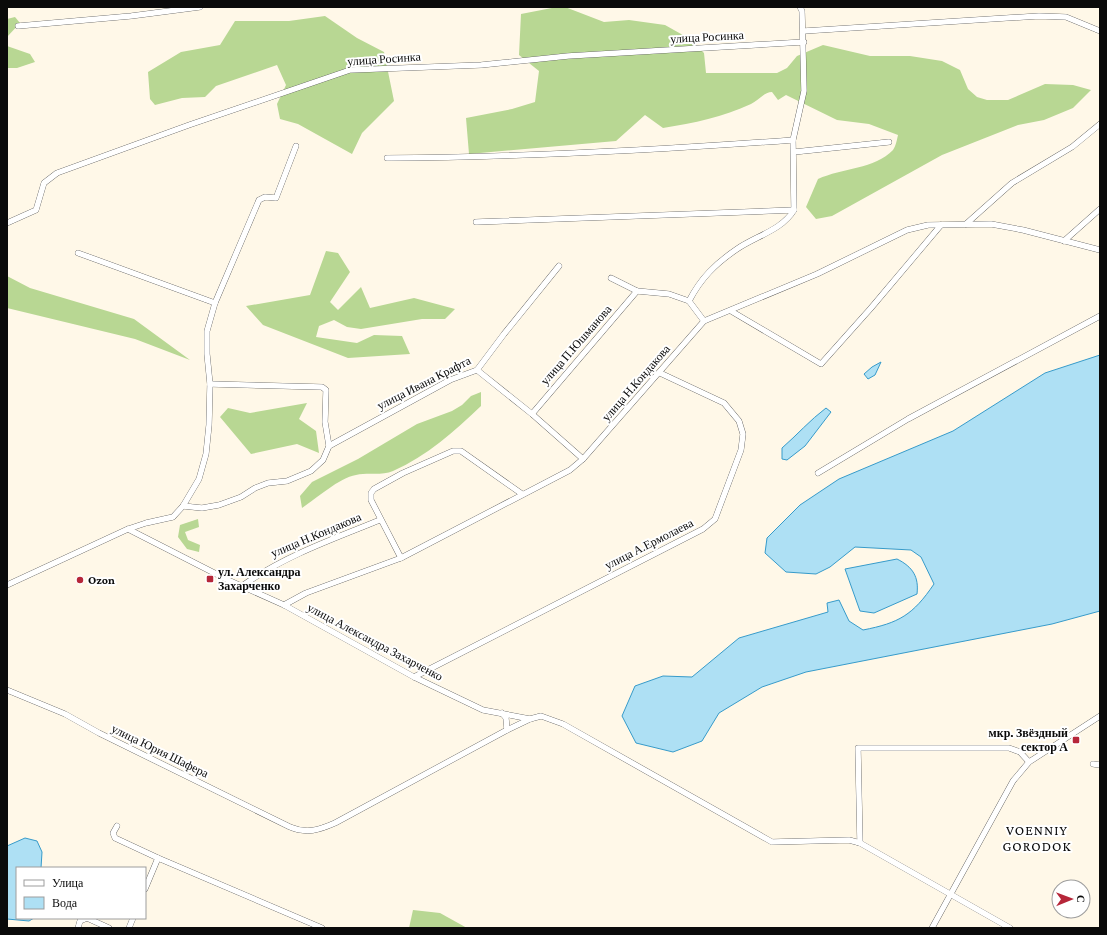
<svg xmlns="http://www.w3.org/2000/svg" width="1107" height="935" viewBox="0 0 1107 935" font-family="'Crimson Pro',serif">
  <rect width="100%" height="100%" fill="#fff8e8"/>
  <g fill="#b8d793">
    <path d="M557 7H565L604 22 629 20 665 25 690 39 704 53 706 73H777L787 68 797 56 823 45 870 56H910L942 61 960 70 968 89 977 97 987 100H1008L1045 84 1073 85 1091 90 1073 108 1044 120 1018 125 942 155 832 216 816 219 806 207 818 179C842 168 875 169 893 150 896 146 897 139 898 135L869 124 837 120 786 95 778 100 772 92C764 92 758 101 751 104 723 117 694 123 663 128L645 115 616 141 469 154 466 118 512 109 535 102 539 71 519 55 521 14Z"/>
    <path d="M325 16 357 38 384 52 394 101 362 133 352 154 298 124 280 119 277 104 286 85 277 65 216 86 205 97 182 98 155 105 150 99 148 72 181 52 220 45 235 21H289Z"/>
    <path d="M15 17 20 23 7 37V19Z"/>
    <path d="M7 46 30 54 35 62 17 68H7Z"/>
    <path d="M326 251 338 253 350 272 330 302 338 310 361 287 370 308 414 298 455 309 445 319H422L361 329 347 327 334 320 319 326 316 337 357 343 374 335 402 336 410 354 348 358 263 325 246 306 310 295Z"/>
    <path d="M7 276 30 288 134 319 190 360 135 339 7 308Z"/>
    <path d="M481 392V406C455 431 427 456 393 471 382 476 368 472 356 475 339 478 317 498 302 508L300 496 312 482 358 459 417 424 452 411 462 405 471 396Z"/>
    <path d="M307 403 299 419 316 431 319 453 297 444 251 454 220 417 228 408 250 413Z"/>
    <path d="M198 519 199 527 185 532 188 540 200 545 199 552 187 549 178 537 180 525Z"/>
    <path d="M413 910 440 913 467 928H409Z"/>
  </g>
  <g fill="#aee0f4" stroke="#379bca">
    <path d="M1100 355V611L1052 624 806 672 762 687 719 713 702 741 673 752 636 743 622 716 635 686 663 676 692 677 739 638 828 612 827 603 839 600 849 621 863 630C899 623 913 615 934 584L921 557 911 550 855 547 830 567 816 574 786 572 765 553 767 538 800 505 839 479 953 431 1045 373Z"/>
    <path d="M881 362 875 375 868 379 864 374 872 367Z"/>
    <path d="M826 408 831 412 805 446 787 460 782 459V448C797 435 810 420 826 408Z"/>
    <path d="M897 559C913 567 919 577 917 594L874 613 860 611 845 569Z"/>
    <path d="M25 838 37 841 42 852 41 868H17V918H34L29 921 7 919V846Z"/>
  </g>
  <g fill="none" stroke-linecap="round" stroke-linejoin="round">
    <defs>
      <g id="minor">
        <path d="M18 26 131 16 200 7"/>
        <path d="M804 31 1039 16 1066 17 1100 31"/>
        <path d="M794 152 889 142"/>
        <path d="M387 158C523 157 658 150 793 140"/>
        <path d="M476 222 794 210"/>
        <path d="M7 223 36 210 44 183 57 173 189 125 350 70 481 65 568 56 804 42"/>
        <path d="M966 224 1012 183 1072 147 1100 124"/>
        <path d="M1064 241 1100 209"/>
        <path d="M78 253 215 303"/>
        <path d="M611 278 637 291 669 294 689 301"/>
        <path d="M731 311 821 364 871 308 941 225"/>
        <path d="M704 321 689 301C701 278 715 264 737 249 756 236 782 230 794 210L793 140 804 91 802 11 800 7"/>
        <path d="M477 370 532 414 583 459"/>
        <path d="M210 384 322 387 326 390 325 422 329 446"/>
        <path d="M532 414 637 291"/>
        <path d="M818 473 908 419 1100 316"/>
        <path d="M183 506 202 508 219 505 241 497 255 488 268 483 287 481 311 471 323 460 329 446 450 380 477 370 504 334 559 266"/>
        <path d="M128 529 228 580 284 605 414 677 483 710 530 719"/>
        <path d="M401 558 371 500V493L374 489 403 473 453 451H461L522 494"/>
        <path d="M7 585 128 529 146 523 173 517 183 506 199 479 206 454 209 425 210 384 207 354V331L215 303 259 200 265 197 276 198 296 146"/>
        <path d="M242 586C284 556 333 539 380 520"/>
        <path d="M284 605 306 593 401 558 570 470 583 459 704 321 817 274 907 230 928 225 991 224 1023 230 1100 250"/>
        <path d="M414 677 703 529 715 519 741 450 743 434 739 421 724 403 660 373"/>
        <path d="M7 690 65 714 99 733 290 827C307 834 319 830 335 823L507 730 530 719 541 716 563 724 772 842 849 840 860 843 1010 928"/>
        <path d="M502 713 506 718 507 730"/>
        <path d="M1093 764 1100 765"/>
        <path d="M117 826 113 833 115 838 158 858"/>
        <path d="M860 843 858 748H1009L1020 752 1029 762"/>
        <path d="M145 889 158 858 322 928"/>
        <path d="M78 928 80 921 87 918 109 928"/>
        <path d="M129 928 133 918"/>
        <path d="M932 928 1013 781 1029 762 1100 716"/>
      </g>
    </defs>
    <use href="#minor" stroke="#3d3d3d" stroke-width="6"/>
    <use href="#minor" stroke="#fff" stroke-width="5.5"/>
  </g>
  <g fill="#b62639" stroke="#fff" stroke-width="1.5">
    <rect x="206" y="575" width="8" height="8" rx="2"/>
    <circle cx="80" cy="580" r="4"/>
    <rect x="1072" y="736" width="8" height="8" rx="2"/>
  </g>
  <g text-anchor="middle" stroke-width="4" stroke-linejoin="round" paint-order="stroke">
    <g font-size="12" fill="#0a0a0a" stroke="#fff">
      <text transform="translate(707 37) rotate(-3)" y="4">улица Росинка</text>
      <text transform="translate(384 59) rotate(-4)" y="4">улица Росинка</text>
      <text transform="translate(576 345) rotate(-49)" y="4">улица П.Юшманова</text>
      <text transform="translate(424 383) rotate(-27)" y="4">улица Ивана Крафта</text>
      <text transform="translate(636 383) rotate(-49)" y="4">улица Н.Кондакова</text>
      <text transform="translate(316 535) rotate(-23)" y="4">улица Н.Кондакова</text>
      <text transform="translate(649 544) rotate(-27)" y="4">улица А.Ермолаева</text>
      <text transform="translate(375 642) rotate(28)" y="4">улица Александра Захарченко</text>
      <text transform="translate(160 751) rotate(26)" y="4">улица Юрия Шафера</text>
    </g>
    <g font-size="12" font-weight="bold" fill="#0a0a0a" stroke="#fff" text-anchor="start">
      <text x="218" y="576">ул. Александра<tspan x="218" dy="14">Захарченко</tspan></text>
      <text x="88" y="584">Ozon</text>
      <text x="1068" y="737" text-anchor="end">мкр. Звёздный<tspan x="1068" dy="14">сектор А</tspan></text>
    </g>
    <g font-size="14" letter-spacing="1" fill="#0a0a0a" stroke="#fff">
      <text x="1037" y="835">VOENNIY<tspan x="1037" dy="16">GORODOK</tspan></text>
    </g>
  </g>
  <rect width="1107" height="935" fill="none" stroke="#0a0a0a" stroke-width="16"/>
  <rect x="16" y="867" width="130" height="52" fill="#ffffff" stroke="#9d9d9d"/>
  <rect x="24" y="880" width="20" height="6" fill="#ffffff" stroke="#9d9d9d"/>
  <text x="52" y="887" font-size="12" fill="#0a0a0a">Улица</text>
  <rect x="24" y="897" width="20" height="12" fill="#aee0f4" stroke="#9d9d9d"/>
  <text x="52" y="907" font-size="12" fill="#0a0a0a">Вода</text>
  <g transform="translate(1071 899) rotate(89)"><circle r="19" fill="#ffffff" stroke="#9d9d9d"/>
  <path d="M0-3L7 15L0 10L-7 15Z" fill="#b62639"/>
  <text y="-6" font-size="11" font-weight="bold" text-anchor="middle" fill="#0a0a0a">С</text>
  </g>
</svg>
